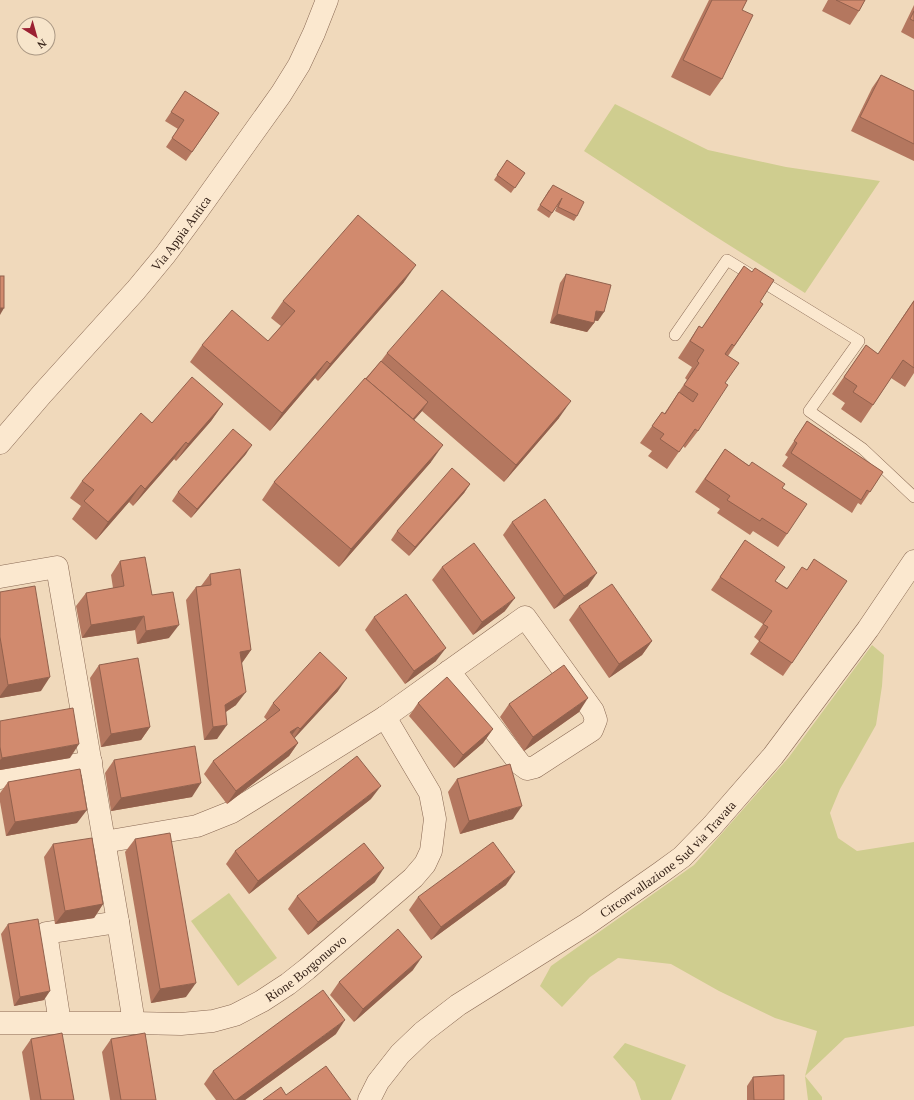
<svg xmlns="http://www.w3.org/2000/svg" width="914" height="1100" viewBox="0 0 914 1100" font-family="'Times New Roman',serif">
  <rect width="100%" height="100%" fill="#f0d9bb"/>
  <g fill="#cfcd8f">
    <path d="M615 104 708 150 786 167 880 181 805 293 710 233 584 151Z"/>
    <path d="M872 645 884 655 882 686 876 725 840 789 830 813 838 838 857 851 914 842V1026L845 1038 805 1076 822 1097V1100H808L805 1076 817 1031 775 1018 719 991 671 964 618 958 590 977 562 1007 540 986 551 966 694 865 789 757Z"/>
    <path d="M229 893 277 958 238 986 191 921Z"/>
    <path d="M625 1043 686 1065 671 1100H641L635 1082 613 1057Z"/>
  </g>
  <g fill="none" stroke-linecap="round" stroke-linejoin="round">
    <defs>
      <path id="service" d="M675 335 727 260 859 341 809 411 863 449 914 497"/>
      <g id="minor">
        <path id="s1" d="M0 443 42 394 136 290 165 255 196 213 281 94 299 65 314 33 327 0"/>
        <path d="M0 577 57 567 118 922"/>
        <path d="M0 778 91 762"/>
        <path d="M104 842 197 826 232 812 385 717 525 617 593 711 596 720 592 730 535 767 527 769 520 764 449 671"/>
        <path id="s2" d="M0 1023H134L181 1024 213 1021 235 1015 262 1001 288 984 307 969 413 878 425 864 431 851 435 819 430 793 385 717"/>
        <path d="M60 1023 46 933 118 922 134 1023"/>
      </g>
      <g id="tertiary">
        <path id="s3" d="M369 1100 378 1082 400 1054 423 1032 458 1005 587 924 660 873 682 857 712 826 773 756 868 629 914 561"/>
      </g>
    </defs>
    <use href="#service" stroke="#896954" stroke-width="12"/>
    <use href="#minor" stroke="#896954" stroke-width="23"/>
    <use href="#tertiary" stroke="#896954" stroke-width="23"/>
    <use href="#service" stroke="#fbe8cf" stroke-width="11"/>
    <use href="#minor" stroke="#fbe8cf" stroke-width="22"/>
    <use href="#tertiary" stroke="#fbe8cf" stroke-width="22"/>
  </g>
  <g fill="#b4775f">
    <path d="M709 0H747L742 10 722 79 710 96 671 77Z"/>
    <path d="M828 0H865L859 11 850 25 822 11Z"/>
    <path d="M914 5V39L901 32Z"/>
    <path d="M881 75 914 91V161L851 131 872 88Z"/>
    <path d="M185 91 219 113 186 161 166 147 178 129 165 121Z"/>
    <path d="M507 160 525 173 511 193 494 180Z"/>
    <path d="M549 190 577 216 574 221 555 211 558 204 549 218 537 210Z"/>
    <path d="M744 266 760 302 763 304 728 356 725 383 698 431 685 448 683 446 667 469 648 456 652 451 640 443 662 412 664 414 687 380 685 378 692 367 678 358 699 326 702 328Z"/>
    <path d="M566 274 598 321 594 320V323L587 332 550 323 560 283Z"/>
    <path d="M404 282 318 381 315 378 270 431 190 362 202 345 268 341 281 326 271 318 283 301Z"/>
    <path d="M914 300V373L905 387 891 378 861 423 841 409 845 403 832 394 866 345 878 354Z"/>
    <path d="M387 353 559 418 504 482 422 411 414 420 431 462 339 567 262 500 274 482 381 361Z"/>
    <path d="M223 404 211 421 176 461 174 459 133 506 129 502 96 540 72 519 81 506 70 498 82 481 152 423Z"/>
    <path d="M807 421 883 472 861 505 858 503 852 513 782 466 788 457 785 455Z"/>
    <path d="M725 449 782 488 787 534 778 547 753 531 750 535 717 513 720 509 695 492Z"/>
    <path d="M246 454 191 518 172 501 178 492Z"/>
    <path d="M470 484 464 493 409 556 391 540 397 531Z"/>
    <path d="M512 522 588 586 554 609 503 535Z"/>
    <path d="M745 540 775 581 787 588 807 570 814 559 792 663 783 676 750 654 759 641 754 637 763 624 711 590Z"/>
    <path d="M120 561 152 595 169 638 137 644 135 630 82 638 76 606 86 593 113 588 111 575Z"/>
    <path d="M442 567 505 611 473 635 432 580Z"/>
    <path d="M210 574 251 650 242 663 236 705 226 712 217 739 204 740 186 600 196 587 201 586Z"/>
    <path d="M0 592 41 691 0 698Z"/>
    <path d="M579 606 652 641 642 655 609 678 569 620Z"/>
    <path d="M374 617 436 661 405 684 365 630Z"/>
    <path d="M99 665 150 727 141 740 101 747 90 678Z"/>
    <path d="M338 691 294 738 298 743 289 756 227 804 204 774 213 761 267 720 264 717 273 703Z"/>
    <path d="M418 703 493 729 483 743 454 768 409 716Z"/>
    <path d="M509 704 579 712 524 751 500 717Z"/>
    <path d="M0 721 70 758 0 770Z"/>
    <path d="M114 760 192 797 111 811 105 773Z"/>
    <path d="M457 779 513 819 460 834 448 792Z"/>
    <path d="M8 782 77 823 6 836 0 802V793Z"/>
    <path d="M371 799 249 894 226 864 235 851Z"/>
    <path d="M135 839 186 997 151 1003 125 852Z"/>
    <path d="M53 844 103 904 94 918 55 924 44 857Z"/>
    <path d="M375 882 308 935 288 909 297 896Z"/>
    <path d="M506 885 431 940 409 910 418 897Z"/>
    <path d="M8 924 44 1000 14 1006 1 934Z"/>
    <path d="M413 970 354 1022 330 995 339 982Z"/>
    <path d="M336 1034 245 1100H216L204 1084 213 1071Z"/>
    <path d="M31 1039 74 1100H30L22 1052Z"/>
    <path d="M111 1039 156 1100H110L102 1052Z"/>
    <path d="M753 1077 784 1100H747V1086Z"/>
  </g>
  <g fill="#92614d">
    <path d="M416 265 404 282 318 381 330 364Z"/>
    <path d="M0 308H4L0 315Z"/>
    <path d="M596 311 604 312 598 321 590 320Z"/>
    <path d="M557 314 594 323 587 332 550 323Z"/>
    <path d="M327 361 315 378 270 431 282 413Z"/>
    <path d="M571 401 559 418 504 482 516 465Z"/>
    <path d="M428 402 422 411 400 436 407 427Z"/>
    <path d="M223 404 211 421 176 461 188 444Z"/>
    <path d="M186 442 174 459 133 506 145 489Z"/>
    <path d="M252 445 246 454 191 518 197 509Z"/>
    <path d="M443 445 431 462 339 567 351 549Z"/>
    <path d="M470 484 464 493 409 556 415 547Z"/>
    <path d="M141 485 129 502 96 540 108 522Z"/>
    <path d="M597 573 588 586 554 609 564 596Z"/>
    <path d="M515 598 505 611 473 635 482 622Z"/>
    <path d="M144 616 135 630 82 638 91 625Z"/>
    <path d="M179 625 169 638 137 644 146 631Z"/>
    <path d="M652 641 642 655 609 678 619 664Z"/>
    <path d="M446 648 436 661 405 684 414 671Z"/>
    <path d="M251 650 241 664 240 652Z"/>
    <path d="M50 677 41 691 0 698V696L8 685Z"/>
    <path d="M347 678 338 691 291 742 300 729Z"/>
    <path d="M246 692 236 705 216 718 225 705Z"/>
    <path d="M588 698 579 712 524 751 533 737Z"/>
    <path d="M227 725 217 739 204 740 213 727Z"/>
    <path d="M150 727 141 740 101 747 111 734Z"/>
    <path d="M298 727 288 740 290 732Z"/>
    <path d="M493 729 483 743 454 768 463 755Z"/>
    <path d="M298 743 289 756 227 804 236 791Z"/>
    <path d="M79 744 70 758 0 770V760L2 758Z"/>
    <path d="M201 783 192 797 111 811 121 798Z"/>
    <path d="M381 786 371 799 249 894 258 881Z"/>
    <path d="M522 806 513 819 460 834 469 821Z"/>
    <path d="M87 810 77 823 6 836 15 822Z"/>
    <path d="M384 868 375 882 308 935 318 922Z"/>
    <path d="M515 872 506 885 431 940 441 927Z"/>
    <path d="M103 904 94 918 55 924 65 911Z"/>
    <path d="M422 957 413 970 354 1022 363 1009Z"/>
    <path d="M196 983 186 997 151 1003 160 989Z"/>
    <path d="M50 991 44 1000 14 1006 20 997Z"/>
    <path d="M345 1020 336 1034 245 1100H236Z"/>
  </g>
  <g fill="#d18a6e" stroke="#92614d">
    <path d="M712 0H747L742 10 753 15 722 79 683 60Z"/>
    <path d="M836 0H865L859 11Z"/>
    <path d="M914 11V21L910 19Z"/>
    <path d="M881 75 914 91V144L860 117Z"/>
    <path d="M185 91 219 113 192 152 172 138 184 120 171 112Z"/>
    <path d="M507 160 525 173 515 188 497 175Z"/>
    <path d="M553 185 584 202 577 216 558 207 562 198 552 213 540 205Z"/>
    <path d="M358 215 416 265 330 364 327 361 282 413 202 345 232 310 268 341 295 311 283 301Z"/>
    <path d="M744 266 752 272 755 268 774 280 760 302 763 304 734 346 732 344 725 354 739 363 725 383 728 385 698 431 695 429 679 452 660 439 664 434 652 426 662 412 665 414 679 392 693 402 698 394 684 385 699 363 697 361 704 350 690 341 699 326 702 328Z"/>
    <path d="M566 274 611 285 604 312 596 311 594 323 557 314Z"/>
    <rect x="0" y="276" width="4" height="32"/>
    <path d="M442 290 571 401 516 465 387 353Z"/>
    <path d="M914 301V368L903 360 873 405 853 392 857 386 844 377 866 345 878 354Z"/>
    <path d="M381 361 428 402 413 419 366 379Z"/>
    <path d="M192 377 223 404 188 444 186 442 145 489 141 485 108 522 84 501 94 490 82 481 141 413 152 423Z"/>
    <path d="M365 378 443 445 351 549 274 482Z"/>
    <path d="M807 421 883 472 870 492 867 490 861 500 791 453 797 443 794 441Z"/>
    <path d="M233 429 252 445 197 509 178 492Z"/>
    <path d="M725 449 749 466 752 462 785 484 782 488 807 504 787 534 762 518 760 521 727 500 730 496 705 479Z"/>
    <path d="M452 468 470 484 415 547 397 531Z"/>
    <path d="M545 499 597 573 564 596 512 522Z"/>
    <path d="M745 540 785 567 775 581 787 589 802 567 807 570 814 559 847 581 792 663 759 641 768 627 763 624 772 611 720 577Z"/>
    <path d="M474 543 515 598 482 622 442 567Z"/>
    <path d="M145 557 152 595 173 592 179 625 146 631 144 616 91 625 86 593 124 586 120 561Z"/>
    <path d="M240 569 251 650 240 652 246 692 225 705 227 725 213 727 196 587 211 585 210 574Z"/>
    <path d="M612 584 652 641 619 664 579 606Z"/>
    <path d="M35 586 50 677 8 685 0 637V592Z"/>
    <path d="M406 594 446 648 414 671 374 617Z"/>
    <path d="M320 652 347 678 300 729 298 727 290 732 298 743 236 791 213 761 280 710 273 703Z"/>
    <path d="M138 658 150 727 111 734 99 665Z"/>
    <path d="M564 665 588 698 533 737 509 704Z"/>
    <path d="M447 677 493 729 463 755 418 703Z"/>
    <path d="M73 708 79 744 2 758 0 747V721Z"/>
    <path d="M195 746 201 783 121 798 114 760Z"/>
    <path d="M357 756 381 786 258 881 235 851Z"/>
    <path d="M510 764 522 806 469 821 457 779Z"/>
    <path d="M80 769 87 810 15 822 8 782Z"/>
    <path d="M170 833 196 983 160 989 135 839Z"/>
    <path d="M92 838 103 904 65 911 53 844Z"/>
    <path d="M493 842 515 872 441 927 418 897Z"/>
    <path d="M364 843 384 868 318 922 297 896Z"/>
    <path d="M38 919 50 991 20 997 8 924Z"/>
    <path d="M398 929 422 957 363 1009 339 982Z"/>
    <path d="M323 990 345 1020 236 1100H234L213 1071Z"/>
    <path d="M62 1033 74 1100H41L31 1039Z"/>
    <path d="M145 1033 156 1100H121L111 1039Z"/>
    <path d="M326 1066 351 1100H263L281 1087 286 1095Z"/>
    <path d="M784 1075V1100H754L753 1077Z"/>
  </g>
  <g text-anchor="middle" stroke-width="4" stroke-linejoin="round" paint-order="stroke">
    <g font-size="13" fill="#37241a" stroke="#f7e5cb">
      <text dy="5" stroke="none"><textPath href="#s1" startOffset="277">Via Appia Antica</textPath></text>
      <text dy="5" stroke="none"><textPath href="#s3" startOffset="388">Circonvallazione Sud via Travata</textPath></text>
      <text dy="5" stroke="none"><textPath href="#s2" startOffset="321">Rione Borgonuovo</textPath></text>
    </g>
  </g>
  <g transform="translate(36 36) rotate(143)"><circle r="19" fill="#f7e5cb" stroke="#aa9884"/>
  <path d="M0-3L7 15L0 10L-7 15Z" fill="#9b2032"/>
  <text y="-6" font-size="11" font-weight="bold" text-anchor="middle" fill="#37241a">N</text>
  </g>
</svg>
